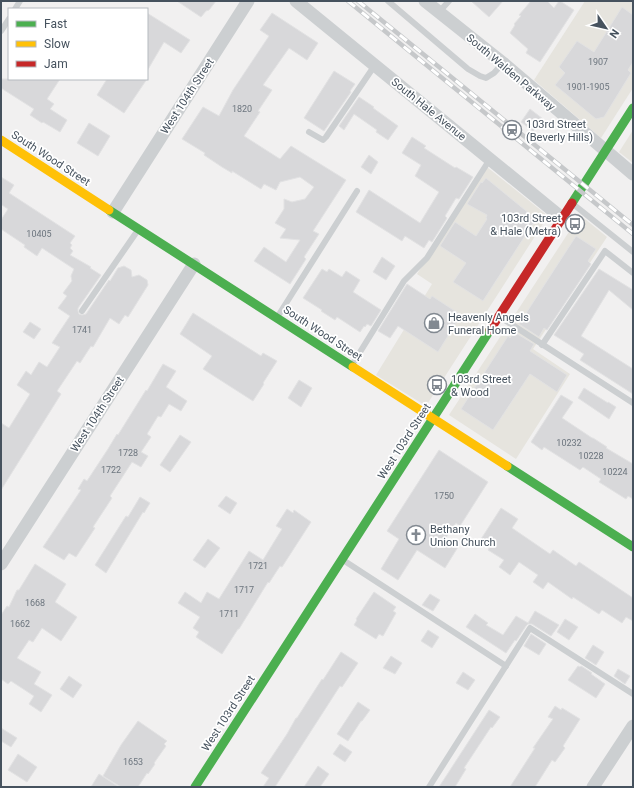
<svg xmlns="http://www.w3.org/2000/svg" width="634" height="788" viewBox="0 0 634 788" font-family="Roboto,sans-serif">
  <rect width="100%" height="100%" fill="#f1f0f0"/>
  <g fill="#e6e4de">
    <path d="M585 1H633V88L601 138 534 80Z"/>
    <path d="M633 130V163L619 152Z"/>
    <path d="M487 167 548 216 426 406 376 375 432 284 417 274Z"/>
    <path d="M580 215 607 237 533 349 570 374 516 459 449 415Z"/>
  </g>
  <g fill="#d8d8da" stroke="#e2e2e3">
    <path d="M177 1H216L209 10 206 11 201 17Z"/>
    <path d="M471 1H503L489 17Z"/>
    <path d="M531 1H547L554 8 559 1H560L574 10 540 62 526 53 528 49 510 33 515 25 514 24 521 16 519 15Z"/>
    <path d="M622 7 633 15V62L628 70 631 73 604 117 596 119 555 85 565 73 559 67 577 41 594 52Z"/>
    <path d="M147 13 190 40 181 53 164 42 147 71Z"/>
    <path d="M272 13 318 43 307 60 289 48 263 85 272 90 258 111 260 112 244 136 280 159 291 146 346 180 313 231 319 234 304 257 306 259 290 284 254 261 264 247 286 262 300 240 280 238 286 229 275 223 284 209V199L292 202 305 199 314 187 300 177 280 182 276 190 264 184 261 189 232 171V173L222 167 204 155 205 153 182 139 203 107 219 116 233 90 269 36 260 30Z"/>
    <path d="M334 71 355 84 350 91 351 92 324 131 304 118Z"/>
    <path d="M1 79H60L47 99 54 104 50 109 67 120 60 132 43 122 42 123 30 115 34 109 1 88Z"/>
    <path d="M107 79H147L124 113 97 95Z"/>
    <path d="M359 97 374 107 373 108 398 126 388 140 376 132 377 130 354 114 344 130 339 126Z"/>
    <path d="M530 109 543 119 533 131 521 122Z"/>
    <path d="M89 123 110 136 98 156 77 143Z"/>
    <path d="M412 137 426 146 424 148 455 168 456 167 473 177 459 199 456 198 445 216 447 218 432 242 429 240 424 248 405 236 402 241 356 212 369 190 420 223 439 192 415 176 421 165 402 153Z"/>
    <path d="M369 155 378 162 371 174 361 167Z"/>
    <path d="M1 177 14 185 9 193 75 236 70 243 72 245 70 248 73 251 70 255 91 267 90 268 101 275 78 308V311L79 314 82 315 86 314 109 280 110 281 118 268 124 266 131 270 132 277 139 275 147 280 148 285 128 317 125 315 119 324 110 318 93 347 91 346 80 363 77 361 57 391 61 394 1 490V423L9 428 30 394 17 385 26 371 31 375 39 362 47 367 60 347 52 343 70 316 58 308 67 296 63 293 72 281 71 276 74 269 42 248 37 256 24 247 25 245 1 229V220L8 209 2 205 1 207Z"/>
    <path d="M486 178 536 219 483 301 453 282 466 263 440 246 455 222 476 236 487 219 486 218 487 215 467 204 481 182 482 183Z"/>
    <path d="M576 236 596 249 588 261 591 264 547 330 544 328 539 337 519 324Z"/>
    <path d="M382 257 395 266 386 280 373 272Z"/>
    <path d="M322 269 327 272 329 269 342 277 346 271 360 280 353 292 381 310 371 326 367 324 365 327 364 326 360 332 337 317 335 320 321 311 322 310 303 298Z"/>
    <path d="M599 269 633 290V310L609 290 581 336 633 369V394L580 360 584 354 554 335Z"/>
    <path d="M407 284 430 299 432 296 461 315 438 352 398 326 390 338 378 331Z"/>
    <path d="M193 313 261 356 263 353 277 361 263 383 264 384 253 401 203 369 212 356 180 334Z"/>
    <path d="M30 322 41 329 34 339 23 332Z"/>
    <path d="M514 332 534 344 530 351 567 375 557 392 530 374 493 430 461 409 508 336 510 338Z"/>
    <path d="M163 364 176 371 166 387 187 401 181 411 169 404 161 417 158 416 147 434 151 437 141 452 148 456 141 467 132 462 110 496 112 498 93 527 95 528 76 557 69 553 64 560 43 547 81 490 78 489 84 479 87 481 108 449 117 434 118 435 146 390 147 391Z"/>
    <path d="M299 380 312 388 301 407 288 398Z"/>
    <path d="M584 388 608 403V402L616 407 609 419 578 398Z"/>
    <path d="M561 395 573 402 562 418 592 438H593L607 447 606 448 633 464V499L628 496 626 499 599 482 601 479 583 467 580 470 544 447 542 450 531 442Z"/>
    <path d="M180 435 191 442 170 472 160 465Z"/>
    <path d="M439 450 488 482 460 526 456 523 445 539 458 547 445 568 417 550 398 580 381 569 399 539 387 531Z"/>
    <path d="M226 496 237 503 230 514 218 506Z"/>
    <path d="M140 497 150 503 144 513 143 512 106 573 95 565 126 516 128 517Z"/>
    <path d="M501 508 518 519 512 528 550 554 553 550 576 566 579 562 633 598V621L626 617 622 623 602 610 599 614 573 597 572 599 548 582 543 589 533 582 538 575 519 562 510 575 499 567 504 560 488 550 491 545 481 539Z"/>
    <path d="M287 509 293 513 294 510 311 522 282 567 280 566 269 583 268 582 239 629H238L222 654 196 637 199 632 193 628 200 617 178 603 185 592 201 603 207 592 219 599 249 551 263 560 282 529 276 526Z"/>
    <path d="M208 539 220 548 205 568 193 560Z"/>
    <path d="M35 564 66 584 55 602 77 617 61 641 42 628 33 642 29 640 17 658 41 672 34 684 52 695 41 712 29 704 34 696 11 681 8 684 1 679V615L7 606 9 607 17 590H19Z"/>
    <path d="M374 592 396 607 393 611 396 613 383 636 379 634 376 639 354 625 357 620 356 619Z"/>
    <path d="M430 594 440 600 433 611 422 605Z"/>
    <path d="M535 611 559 625 551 636 532 624H528L526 626 516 641 515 640 506 653 466 627 475 614 488 623 486 625 503 635 516 616 528 623Z"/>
    <path d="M565 619 578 627 569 640 557 632Z"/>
    <path d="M428 630 439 637 432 648 421 641Z"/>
    <path d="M531 634 546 644 539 655 524 646Z"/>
    <path d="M593 645 604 652 596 665 585 658Z"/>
    <path d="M341 652 358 663 342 687 340 686 275 787H263L269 778 261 773 287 734 296 718H297L322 679 323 680Z"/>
    <path d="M391 656 402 663 395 674 383 668Z"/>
    <path d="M578 666 580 667 581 666 592 673 591 674 605 684 596 698 568 680Z"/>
    <path d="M618 669 630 676 625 684 614 676Z"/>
    <path d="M463 672 475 680 468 690 456 683Z"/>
    <path d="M69 676 82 685 73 698 60 689Z"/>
    <path d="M358 702 370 710 362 721H361L348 741 337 734Z"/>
    <path d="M555 706 561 710 562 708 580 719 563 746 565 748 555 762 552 760 535 787H510L535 748H533L553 719 548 717Z"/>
    <path d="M489 710 500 717 492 728 491 727 464 768 466 769 455 787H439Z"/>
    <path d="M138 721 167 741 164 744 166 746 154 763 155 764 148 774 147 773 138 787H121L103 776 121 745Z"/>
    <path d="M1 728 17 738 11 747 1 741Z"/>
    <path d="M340 744 352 752 345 762 333 754Z"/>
    <path d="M18 754 37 767 27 782 8 770Z"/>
    <path d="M318 766 329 774 320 787H304Z"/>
    <path d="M99 774 119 787H91Z"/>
  </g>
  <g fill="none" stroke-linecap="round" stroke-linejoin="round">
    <g stroke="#cccfd1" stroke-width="6">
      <path d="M388 1 468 69 480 76 486 78 494 73 503 63"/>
      <path d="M15 9 20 1"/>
      <path d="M439 12 449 1"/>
      <path d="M1 31 9 19"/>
      <path d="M309 132 323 140 326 137 375 65"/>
      <path d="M573 204 633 252"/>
      <path d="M82 311 138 230"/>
      <path d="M278 316 357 191"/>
      <path d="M500 317 633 403"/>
      <path d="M542 345 605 251 633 273"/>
      <path d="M352 365 404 281 427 258 490 159"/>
      <path d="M343 560 506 666"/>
      <path d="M429 787 530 628 633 694"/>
    </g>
    <g stroke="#cccfd1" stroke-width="13">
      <path d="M296 1 562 218"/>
      <path d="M425 1 503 63 633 174"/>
      <path d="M113 212 248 1"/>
      <path d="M1 564 194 264"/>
      <path d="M593 787 633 726"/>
    </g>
    <g stroke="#4caf50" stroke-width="9">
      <path d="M572 203 633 108"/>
      <path d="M109 210 353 367"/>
      <path d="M507 466 633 547"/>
      <path d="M195 787 490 330"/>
    </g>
    <g stroke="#ffc107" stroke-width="9">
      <path d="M1 140 109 210"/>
      <path d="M353 367 507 466"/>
    </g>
    <path stroke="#c62828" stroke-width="9" d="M490 330 572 203"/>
    <defs>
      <g id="rail">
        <path d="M348 1 633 234"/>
        <path d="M358 1 633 225"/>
      </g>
    </defs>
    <use href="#rail" stroke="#c6c8ca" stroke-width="4.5"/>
    <use href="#rail" stroke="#fff" stroke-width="3" stroke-dasharray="9" stroke-linecap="butt"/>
  </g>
  <defs>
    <symbol id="station-ring" viewBox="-11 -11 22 22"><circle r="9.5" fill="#fff" stroke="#828991" stroke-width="1.5"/><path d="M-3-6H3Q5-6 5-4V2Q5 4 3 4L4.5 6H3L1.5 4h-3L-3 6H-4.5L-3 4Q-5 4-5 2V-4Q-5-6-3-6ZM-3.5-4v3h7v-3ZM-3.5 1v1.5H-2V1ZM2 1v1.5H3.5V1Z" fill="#828991"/></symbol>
    <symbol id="bus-ring" viewBox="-11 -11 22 22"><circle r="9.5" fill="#fff" stroke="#828991" stroke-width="1.5"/><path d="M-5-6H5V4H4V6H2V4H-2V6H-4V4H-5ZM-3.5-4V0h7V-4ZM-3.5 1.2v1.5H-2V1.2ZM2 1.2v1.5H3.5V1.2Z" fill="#828991"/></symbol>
    <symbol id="shop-ring" viewBox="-11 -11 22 22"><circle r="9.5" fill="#fff" stroke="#828991" stroke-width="1.5"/><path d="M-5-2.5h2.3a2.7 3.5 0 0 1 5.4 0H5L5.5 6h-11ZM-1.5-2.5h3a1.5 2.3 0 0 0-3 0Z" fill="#828991"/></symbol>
    <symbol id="church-ring" viewBox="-11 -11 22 22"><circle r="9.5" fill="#fff" stroke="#828991" stroke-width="1.5"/><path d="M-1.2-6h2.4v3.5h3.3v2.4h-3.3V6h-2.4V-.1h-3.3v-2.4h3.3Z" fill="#828991"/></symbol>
  </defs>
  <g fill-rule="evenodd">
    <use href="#station-ring" x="501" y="119" width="22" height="22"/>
    <use href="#bus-ring" x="564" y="213" width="22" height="22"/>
    <use href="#shop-ring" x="423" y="312" width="22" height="22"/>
    <use href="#bus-ring" x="426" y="374" width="22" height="22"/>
    <use href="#church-ring" x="405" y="524" width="22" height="22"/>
  </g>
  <g text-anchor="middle" stroke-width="3.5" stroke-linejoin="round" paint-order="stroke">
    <g font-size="9" fill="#6c757e">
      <text x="598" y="65">1907</text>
      <text x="588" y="90">1901-1905</text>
      <text x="242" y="112">1820</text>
      <text x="39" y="237">10405</text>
      <text x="82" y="333">1741</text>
      <text x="569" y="446">10232</text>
      <text x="128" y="456">1728</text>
      <text x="591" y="459">10228</text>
      <text x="111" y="473">1722</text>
      <text x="615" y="475">10224</text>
      <text x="444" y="499">1750</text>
      <text x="258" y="569">1721</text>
      <text x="244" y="593">1717</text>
      <text x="35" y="606">1668</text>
      <text x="229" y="617">1711</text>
      <text x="20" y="627">1662</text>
      <text x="133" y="765">1653</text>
    </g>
    <g font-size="11" fill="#46525e" stroke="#fff">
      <text transform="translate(511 72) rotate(40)" y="4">South Walden Parkway</text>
      <text transform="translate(187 96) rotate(-57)" y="4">West 104th Street</text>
      <text transform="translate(429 109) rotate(39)" y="4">South Hale Avenue</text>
      <text transform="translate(51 158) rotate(33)" y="4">South Wood Street</text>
      <text transform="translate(323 333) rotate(33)" y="4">South Wood Street</text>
      <text transform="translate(97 414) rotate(-57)" y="4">West 104th Street</text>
      <text transform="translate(404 441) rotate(-57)" y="4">West 103rd Street</text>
      <text transform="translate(228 713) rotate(-57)" y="4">West 103rd Street</text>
    </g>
    <g font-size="11" fill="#46525e" stroke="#fff" text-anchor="start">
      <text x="526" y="128">103rd Street<tspan x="526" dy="13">(Beverly Hills)</tspan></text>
      <text x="561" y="222" text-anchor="end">103rd Street<tspan x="561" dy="13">&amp; Hale (Metra)</tspan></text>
      <text x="448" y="321">Heavenly Angels<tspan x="448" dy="13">Funeral Home</tspan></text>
      <text x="451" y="383">103rd Street<tspan x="451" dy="13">&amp; Wood</tspan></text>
      <text x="430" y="533">Bethany<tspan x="430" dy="13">Union Church</tspan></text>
    </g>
  </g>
  <rect width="634" height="788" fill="none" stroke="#46525e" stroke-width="4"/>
  <rect x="8" y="8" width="140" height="72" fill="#ffffff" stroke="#b5babf"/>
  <rect x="16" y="21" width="20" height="6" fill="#4caf50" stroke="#b5babf"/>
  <text x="44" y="28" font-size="12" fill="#46525e">Fast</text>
  <rect x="16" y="41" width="20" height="6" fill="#ffc107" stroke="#b5babf"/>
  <text x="44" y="48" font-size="12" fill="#46525e">Slow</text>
  <rect x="16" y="61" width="20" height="6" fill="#c62828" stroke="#b5babf"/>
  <text x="44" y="68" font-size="12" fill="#46525e">Jam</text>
  <g transform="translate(606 28) rotate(124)" stroke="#ffffff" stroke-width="3" paint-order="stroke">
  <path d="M0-3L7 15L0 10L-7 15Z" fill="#46525e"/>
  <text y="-6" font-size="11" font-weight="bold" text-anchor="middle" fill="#46525e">N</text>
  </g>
</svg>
